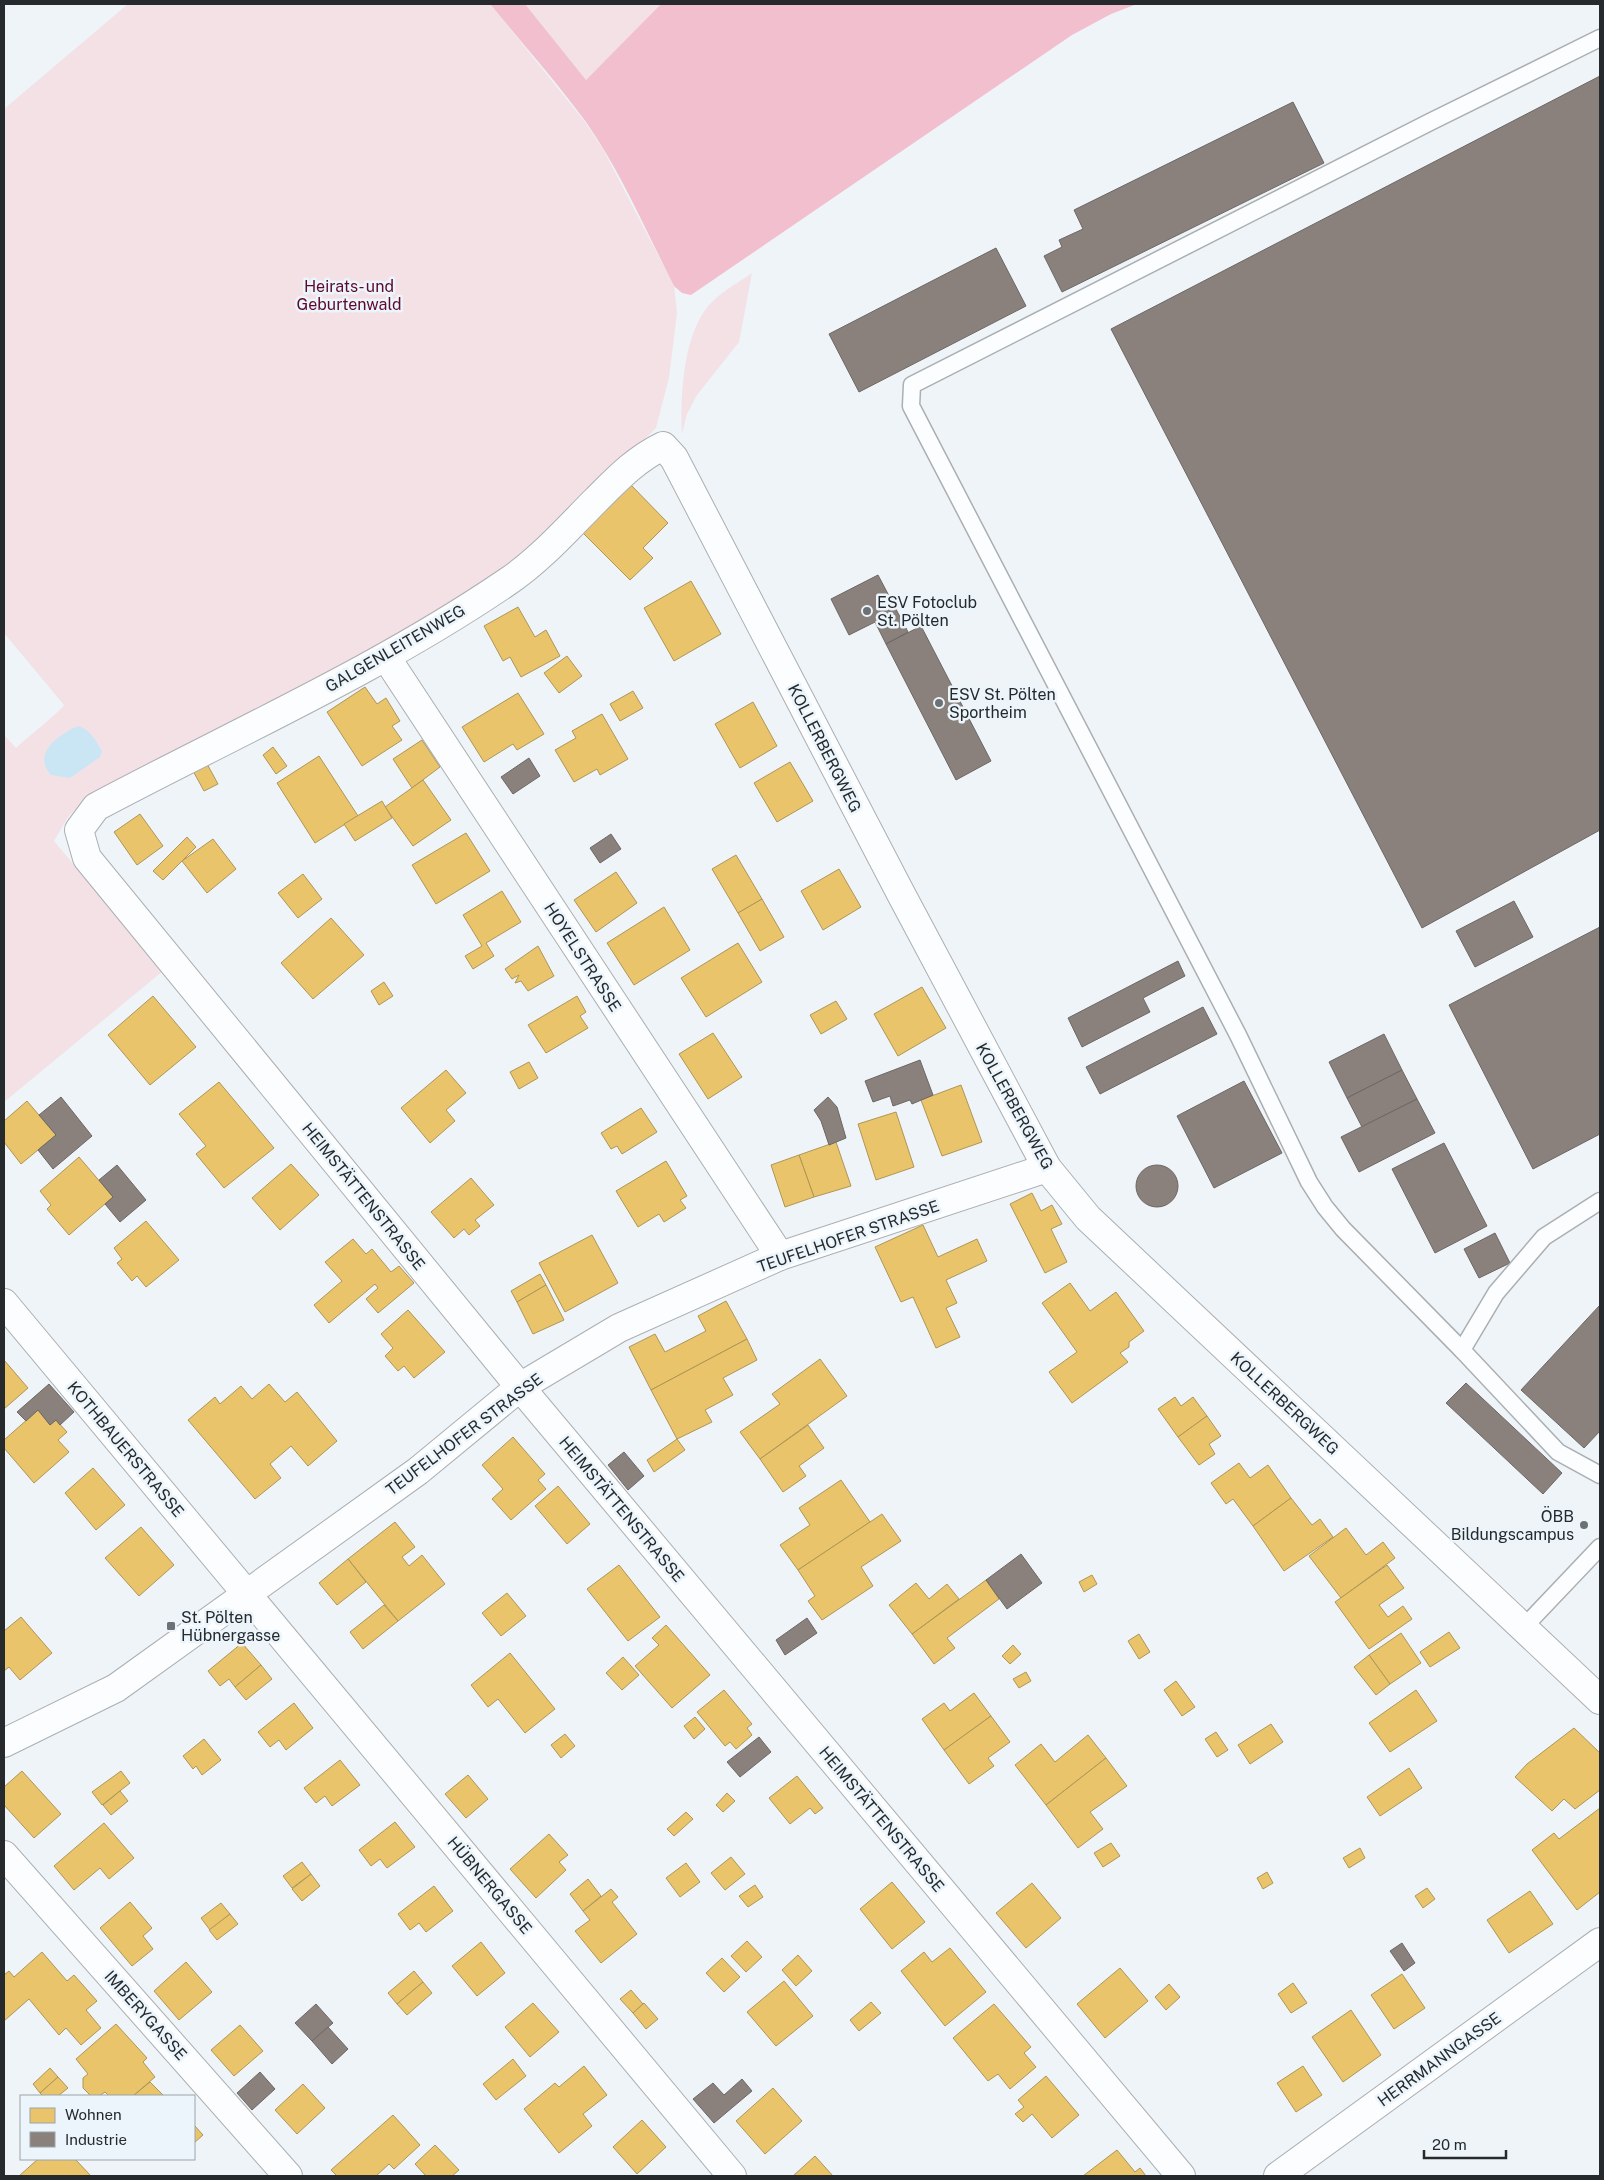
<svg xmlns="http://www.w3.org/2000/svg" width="1604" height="2180" viewBox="0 0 1604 2180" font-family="'Public Sans',sans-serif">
  <rect width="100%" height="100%" fill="#eef4f8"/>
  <g fill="#f3e1e6">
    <path d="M128 4H490L585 122 603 149 674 286 677 313 669 378 656 428 518 564 379 650 85 800 68 817 54 841 163 971 4 1102V735L16 748C24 740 62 710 64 705L4 633V109Z"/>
    <path d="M525 4H661L586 80Z"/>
    <path d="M752 273 739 342 697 395 687 414 682 434C680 397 683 330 712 302 723 291 739 282 752 273Z"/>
  </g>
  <path fill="#f2bfce" d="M490 4H525L586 80 661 4H1137L1111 14 1072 35 691 295 682 293 674 286C646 231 621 172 586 122 556 81 522 43 490 4Z"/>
  <path fill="#cae6f4" d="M78 726C90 729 96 741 102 751L100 757 70 778 51 775C31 753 60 734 78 726Z"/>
  <g fill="#e9c46a" stroke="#ae9657">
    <path d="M628 482 668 523 643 548 653 558 630 580 580 530Z"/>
    <path d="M691 581 721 634 674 661 644 608Z"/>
    <path d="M518 607 535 637 546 630 560 656 521 677 510 657 503 661 484 626Z"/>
    <path d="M567 656 582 676 559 693 544 673Z"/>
    <path d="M365 687 377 704 386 698 400 721 392 726 402 740 362 766 327 712Z"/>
    <path d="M633 691 643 708 620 721 610 704Z"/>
    <path d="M518 693 544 734 517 750 513 744 484 762 462 727Z"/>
    <path d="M753 702 777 746 740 768 715 724Z"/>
    <path d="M602 714 628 759 600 775 597 769 574 782 555 750 576 738 572 731Z"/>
    <path d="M422 740 440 767 412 788 393 759Z"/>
    <path d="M273 747 287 766 276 774 263 755Z"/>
    <path d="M319 756 358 816 315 843 277 783Z"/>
    <path d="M206 762 218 784 204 791 192 769Z"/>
    <path d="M790 762 813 801 777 822 754 783Z"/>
    <path d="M423 780 451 820 413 846 385 807Z"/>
    <path d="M382 801 392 818 355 841 344 824Z"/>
    <path d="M140 814 163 846 137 865 114 832Z"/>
    <path d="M466 833 490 871 436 904 412 865Z"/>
    <path d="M187 837 196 847 163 880 153 871Z"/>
    <path d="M213 839 236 869 207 893 182 861Z"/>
    <path d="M736 855 762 899 738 913 712 869Z"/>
    <path d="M839 869 861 907 823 930 801 891Z"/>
    <path d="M616 872 637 903 596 932 574 900Z"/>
    <path d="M303 874 322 899 298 918 278 893Z"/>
    <path d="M502 891 521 922 486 943 494 956 473 969 465 956 482 946 463 915Z"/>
    <path d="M762 899 784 937 760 951 738 913Z"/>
    <path d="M664 907 690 950 634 985 607 943Z"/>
    <path d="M331 918 364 955 313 999 281 963Z"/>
    <path d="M738 943 762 982 706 1017 681 978Z"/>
    <path d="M538 946 554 976 528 991 521 981 515 983 519 975 512 979 505 969Z"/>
    <path d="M384 982 393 996 379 1005 371 991Z"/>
    <path d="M922 987 946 1028 898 1056 874 1014Z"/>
    <path d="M153 996 196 1047 150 1085 108 1035Z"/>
    <path d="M577 996 586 1012 580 1016 588 1028 546 1053 528 1025Z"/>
    <path d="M836 1001 847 1019 821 1034 810 1015Z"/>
    <path d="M713 1033 742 1077 708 1099 679 1054Z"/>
    <path d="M529 1062 538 1078 519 1089 510 1072Z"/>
    <path d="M446 1070 466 1093 446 1110 455 1121 430 1143 401 1108Z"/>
    <path d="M219 1082 274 1148 224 1188 196 1154 206 1146 179 1114Z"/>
    <path d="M961 1085 982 1142 942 1156 921 1100Z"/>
    <path d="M27 1101 56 1135 21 1164 4 1142V1121Z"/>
    <path d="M641 1108 657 1132 622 1154 617 1146 611 1149 601 1133Z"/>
    <path d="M896 1112 914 1167 876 1180 858 1124Z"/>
    <path d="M836 1142 851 1186 814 1197 799 1155Z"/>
    <path d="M799 1155 814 1197 785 1207 771 1165Z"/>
    <path d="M79 1157 113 1197 69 1235 47 1209 51 1205 40 1191Z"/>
    <path d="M666 1161 687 1196 680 1200 686 1208 664 1222 659 1214 638 1227 616 1191Z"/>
    <path d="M291 1164 319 1195 280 1230 252 1198Z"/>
    <path d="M471 1178 494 1205 475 1220 480 1226 469 1235 464 1229 454 1238 431 1212Z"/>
    <path d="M1032 1193 1041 1211 1052 1205 1062 1224 1051 1229 1067 1262 1045 1273 1010 1204Z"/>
    <path d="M146 1221 179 1260 146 1287 137 1276 132 1281 117 1263 122 1259 114 1248Z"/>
    <path d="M923 1225 938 1257 977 1239 987 1261 946 1280 957 1303 946 1308 960 1337 936 1348 913 1297 901 1302 875 1247Z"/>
    <path d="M592 1235 618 1283 565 1312 539 1263Z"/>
    <path d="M353 1239 366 1254 372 1249 391 1272 399 1266 414 1283 378 1313 366 1299 378 1288 375 1284 329 1323 314 1305 342 1281 325 1262Z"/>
    <path d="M540 1274 546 1285 517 1302 511 1291Z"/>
    <path d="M1070 1283 1090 1311 1116 1292 1144 1331 1129 1342V1347L1120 1353 1128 1362 1072 1403 1049 1372 1077 1352 1042 1303Z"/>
    <path d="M546 1285 564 1320 533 1334 517 1302Z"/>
    <path d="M726 1301 747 1339 651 1390 629 1347 655 1334 665 1352 706 1331 698 1316Z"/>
    <path d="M408 1310 445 1352 414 1378 404 1366 398 1371 385 1356 393 1348 381 1334Z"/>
    <path d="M747 1339 757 1360 723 1378 733 1395 705 1410 712 1422 677 1439 651 1390Z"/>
    <path d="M820 1359 847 1396 760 1459 740 1432 780 1404 772 1394Z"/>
    <path d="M4 1360 28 1388 4 1409Z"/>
    <path d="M269 1384 285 1402 297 1392 337 1441 308 1466 291 1446 270 1464 281 1478 255 1499 188 1420 215 1397 220 1404 241 1386 252 1399Z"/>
    <path d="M1175 1397 1181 1406 1193 1397 1207 1416 1178 1437 1158 1409Z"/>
    <path d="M38 1410 50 1425 56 1420 67 1432 58 1440 69 1452 34 1483 4 1448V1440Z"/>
    <path d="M1207 1416 1221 1436 1209 1444 1215 1454 1199 1465 1178 1437Z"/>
    <path d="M808 1425 824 1448 799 1466 806 1476 783 1492 760 1459Z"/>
    <path d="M513 1437 545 1474 538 1480 546 1489 511 1520 492 1499 503 1489 482 1465Z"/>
    <path d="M677 1439 685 1450 654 1472 647 1460Z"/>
    <path d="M1239 1463 1250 1478 1268 1465 1291 1498 1253 1526 1233 1499 1226 1504 1211 1483Z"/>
    <path d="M93 1468 125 1505 96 1530 65 1493Z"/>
    <path d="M841 1480 870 1522 798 1570 780 1545 810 1525 799 1508Z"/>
    <path d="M558 1486 590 1524 567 1544 535 1506Z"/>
    <path d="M1291 1498 1312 1525 1320 1519 1333 1537 1284 1571 1253 1526Z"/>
    <path d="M882 1514 901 1541 861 1567 873 1586 822 1620 808 1601 815 1596 798 1570Z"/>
    <path d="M395 1522 415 1547 402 1557 409 1566 422 1555 445 1584 398 1621 348 1559Z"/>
    <path d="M141 1527 174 1565 139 1596 105 1558Z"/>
    <path d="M1346 1528 1366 1555 1383 1542 1395 1558 1341 1598 1309 1556Z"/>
    <path d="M348 1559 366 1582 337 1605 319 1583Z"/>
    <path d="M619 1565 660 1617 628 1641 587 1589Z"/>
    <path d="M1387 1565 1404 1588 1379 1605 1388 1617 1403 1606 1412 1619 1369 1649 1335 1602Z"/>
    <path d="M1092 1575 1097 1584 1084 1592 1079 1582Z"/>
    <path d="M986 1580 999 1599 947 1638 955 1648 934 1664 912 1634Z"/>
    <path d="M916 1583 929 1599 947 1584 959 1599 912 1634 889 1605Z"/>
    <path d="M507 1593 526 1616 501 1636 482 1613Z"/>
    <path d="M384 1605 398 1621 363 1649 350 1632Z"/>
    <path d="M21 1617 52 1653 20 1680 9 1667 4 1671V1631Z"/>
    <path d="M666 1625 710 1675 672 1708 635 1666 659 1645 652 1638Z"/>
    <path d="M1449 1632 1460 1648 1430 1667 1420 1652Z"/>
    <path d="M1401 1633 1421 1663 1390 1684 1369 1655Z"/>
    <path d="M1139 1634 1150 1652 1139 1659 1128 1641Z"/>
    <path d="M242 1643 261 1665 235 1687 229 1679 220 1686 208 1671Z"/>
    <path d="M1013 1645 1021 1654 1010 1664 1002 1656Z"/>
    <path d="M510 1653 555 1709 525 1733 498 1699 488 1707 471 1685Z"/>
    <path d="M1369 1655 1390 1684 1376 1695 1354 1667Z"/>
    <path d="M623 1657 639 1675 622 1690 606 1673Z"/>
    <path d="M261 1665 272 1679 246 1700 235 1687Z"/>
    <path d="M1026 1672 1031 1681 1019 1688 1013 1679Z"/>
    <path d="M1176 1681 1195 1707 1182 1716 1164 1690Z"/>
    <path d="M724 1690 752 1724 747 1728 752 1735 736 1749 730 1742 725 1746 697 1712Z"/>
    <path d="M1416 1690 1437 1721 1390 1752 1369 1723Z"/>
    <path d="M974 1693 991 1716 944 1750 922 1719 944 1703 950 1711Z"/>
    <path d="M294 1703 313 1728 286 1750 279 1740 270 1747 258 1732Z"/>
    <path d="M991 1716 1010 1742 988 1758 994 1766 969 1784 944 1750Z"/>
    <path d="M695 1717 705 1729 694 1739 684 1726Z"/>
    <path d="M1271 1724 1283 1742 1250 1764 1238 1745Z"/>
    <path d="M1574 1728 1600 1753V1790L1575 1809 1564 1799 1552 1811 1515 1777 1527 1764Z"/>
    <path d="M1216 1732 1228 1750 1217 1757 1205 1739Z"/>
    <path d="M565 1734 575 1746 561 1758 551 1745Z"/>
    <path d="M1088 1735 1106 1758 1046 1805 1015 1765 1041 1744 1055 1762Z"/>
    <path d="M204 1739 221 1760 202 1775 196 1766 193 1769 183 1756Z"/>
    <path d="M1106 1758 1127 1786 1090 1812 1103 1829 1078 1848 1046 1805Z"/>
    <path d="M340 1760 360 1785 332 1806 325 1796 316 1803 304 1788Z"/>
    <path d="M1409 1768 1422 1788 1380 1816 1367 1797Z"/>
    <path d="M22 1771 61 1814 34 1838 4 1805V1787Z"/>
    <path d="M121 1771 130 1783 102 1805 92 1792Z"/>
    <path d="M468 1775 488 1799 466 1818 445 1794Z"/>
    <path d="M797 1776 823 1808 815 1814 810 1808 790 1824 769 1798Z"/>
    <path d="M120 1791 128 1801 111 1815 103 1805Z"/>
    <path d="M727 1793 735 1801 723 1812 716 1805Z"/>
    <path d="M1600 1808V1892L1577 1910 1532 1850 1554 1833 1559 1839Z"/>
    <path d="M686 1812 693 1819 674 1836 667 1829Z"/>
    <path d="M395 1822 415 1847 387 1868 380 1859 371 1866 359 1850Z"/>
    <path d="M104 1823 134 1858 109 1879 100 1868 74 1890 54 1866Z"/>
    <path d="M549 1834 568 1855 559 1862 566 1870 536 1898 510 1869Z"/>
    <path d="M1111 1843 1120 1856 1103 1867 1094 1853Z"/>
    <path d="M1360 1848 1365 1858 1349 1868 1343 1858Z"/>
    <path d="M731 1857 745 1874 725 1890 711 1873Z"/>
    <path d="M302 1862 311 1874 292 1888 283 1876Z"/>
    <path d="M686 1863 700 1882 680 1897 666 1878Z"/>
    <path d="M1267 1872 1273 1883 1263 1889 1257 1878Z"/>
    <path d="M311 1874 320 1886 302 1901 292 1889Z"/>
    <path d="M588 1879 601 1896 583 1911 570 1894Z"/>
    <path d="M892 1882 925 1922 892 1949 860 1909Z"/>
    <path d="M1032 1883 1061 1918 1026 1948 996 1913Z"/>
    <path d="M755 1885 763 1897 748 1907 739 1896Z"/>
    <path d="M434 1886 453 1911 426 1932 419 1923 410 1930 398 1914Z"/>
    <path d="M1427 1888 1435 1899 1423 1908 1415 1896Z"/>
    <path d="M611 1889 618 1897 612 1902 637 1934 601 1963 575 1931 590 1920 583 1911Z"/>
    <path d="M1530 1891 1553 1924 1509 1953 1487 1920Z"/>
    <path d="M130 1902 152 1928 143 1936 153 1949 132 1966 100 1928Z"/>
    <path d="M221 1903 230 1914 210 1930 201 1918Z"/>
    <path d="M230 1914 238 1924 217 1940 209 1930Z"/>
    <path d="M747 1941 762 1957 746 1972 731 1956Z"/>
    <path d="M481 1942 505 1973 477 1996 452 1966Z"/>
    <path d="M950 1948 986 1992 945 2026 901 1971 924 1952 932 1962Z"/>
    <path d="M42 1952 67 1981 74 1975 97 2001 86 2010 101 2028 81 2045 66 2028 59 2035 29 1999 4 2021V1975L9 1971 14 1977Z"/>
    <path d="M798 1955 812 1971 796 1986 782 1970Z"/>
    <path d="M722 1958 740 1977 724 1992 706 1973Z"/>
    <path d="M186 1962 212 1992 179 2020 154 1991Z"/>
    <path d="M1120 1968 1148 2001 1105 2038 1077 2004Z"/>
    <path d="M414 1971 423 1982 397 2004 388 1993Z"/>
    <path d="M1402 1974 1425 2008 1394 2029 1371 1995Z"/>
    <path d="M784 1981 813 2016 776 2046 747 2012Z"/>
    <path d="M423 1982 432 1993 407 2015 397 2004Z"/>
    <path d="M1293 1983 1307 2003 1291 2013 1278 1994Z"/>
    <path d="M1169 1984 1180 1997 1166 2010 1155 1997Z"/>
    <path d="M631 1990 643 2004 633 2013 620 1999Z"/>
    <path d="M871 2002 881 2013 859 2031 850 2020Z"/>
    <path d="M533 2003 559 2032 530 2057 505 2027Z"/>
    <path d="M644 2003 658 2019 646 2029 633 2013Z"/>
    <path d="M994 2004 1031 2047 1024 2053 1036 2067 1010 2089 998 2074 988 2081 953 2038Z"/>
    <path d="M1351 2010 1381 2055 1343 2082 1312 2037Z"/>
    <path d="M116 2024 147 2058 143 2062 155 2077 133 2096H109L105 2092 99 2096H91L83 2088V2078L88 2074 76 2059Z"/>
    <path d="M240 2025 263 2051 234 2076 211 2050Z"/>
    <path d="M513 2059 526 2076 496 2100 483 2084Z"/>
    <path d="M584 2066 607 2095 583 2114 592 2126 559 2153 524 2109 555 2083 559 2087Z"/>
    <path d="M1303 2066 1322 2095 1296 2112 1277 2083Z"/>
    <path d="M50 2068 58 2077 40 2093 33 2084Z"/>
    <path d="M1046 2076 1079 2115 1052 2138 1032 2114 1023 2122 1015 2114 1024 2107 1018 2100Z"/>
    <path d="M58 2077 68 2088 58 2096H43L40 2093Z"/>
    <path d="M150 2082 164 2096H133Z"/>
    <path d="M303 2084 325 2108 297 2134 275 2110Z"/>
    <path d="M773 2088 802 2121 765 2154 736 2121Z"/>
    <path d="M393 2115 420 2145 394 2169 389 2164 376 2176H337L331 2170Z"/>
    <path d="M642 2120 666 2147 637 2174 613 2147Z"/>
    <path d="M194 2125 203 2135 194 2143Z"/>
    <path d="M435 2145 459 2170 452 2176H426L415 2164Z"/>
    <path d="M1117 2150 1135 2172 1140 2168 1146 2176H1083Z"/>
    <path d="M815 2156 833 2176H793Z"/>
    <path d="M38 2159H75L91 2176H19Z"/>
  </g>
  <g fill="#8a817c" stroke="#6c6764">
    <path d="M1600 76V830L1422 928 1111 329Z"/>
    <path d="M1293 102 1324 163 1062 292 1044 256 1062 247 1059 240 1083 229 1074 210Z"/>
    <path d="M996 248 1026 306 859 392 829 334Z"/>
    <path d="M878 575 908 632 886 644 875 622 849 635 831 599Z"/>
    <path d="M921 626 991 761 956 780 886 644Z"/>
    <path d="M529 758 540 776 513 794 501 777Z"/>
    <path d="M611 834 621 849 600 863 590 848Z"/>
    <path d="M1514 901 1533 937 1475 967 1456 931Z"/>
    <path d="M1600 927V1134L1533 1169 1449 1005Z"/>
    <path d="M1178 961 1185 976 1143 998 1150 1012 1082 1047 1068 1018Z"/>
    <path d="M1203 1007 1217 1034 1100 1094 1086 1067Z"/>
    <path d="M1384 1034 1402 1070 1347 1098 1329 1062Z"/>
    <path d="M920 1060 933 1095 912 1104 910 1100 893 1106 890 1096 873 1102 865 1081Z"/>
    <path d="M1402 1070 1417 1099 1362 1127 1347 1098Z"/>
    <path d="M1244 1081 1282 1153 1214 1188 1177 1116Z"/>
    <path d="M61 1097 92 1136 53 1169 38 1150 56 1135 39 1115Z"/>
    <path d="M828 1097 837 1107 846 1138 829 1145 821 1121 814 1110Z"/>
    <path d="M1417 1099 1435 1133 1359 1172 1341 1137Z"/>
    <path d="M1444 1143 1487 1226 1435 1253 1392 1169Z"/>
    <circle cx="1157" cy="1186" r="21"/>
    <path d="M117 1165 146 1200 120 1222 105 1204 113 1197 99 1180Z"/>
    <path d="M1495 1233 1510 1263 1479 1278 1464 1249Z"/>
    <path d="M1600 1305V1431L1584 1448 1521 1390Z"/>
    <path d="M1466 1383 1562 1473 1543 1494 1446 1403Z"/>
    <path d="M49 1384 74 1412 60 1425 56 1420 50 1425 38 1410 26 1421 17 1412Z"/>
    <path d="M624 1452 644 1476 628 1490 608 1465Z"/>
    <path d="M1021 1554 1042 1583 1007 1609 986 1580Z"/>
    <path d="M807 1618 817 1633 785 1655 776 1640Z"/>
    <path d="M759 1737 771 1752 740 1777 727 1762Z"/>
    <path d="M1402 1943 1415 1963 1404 1971 1390 1951Z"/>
    <path d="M316 2004 333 2023 312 2041 295 2023Z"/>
    <path d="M328 2027 348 2049 332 2064 312 2041Z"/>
    <path d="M260 2072 275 2089 252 2110 237 2093Z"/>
    <path d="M742 2079 752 2091 714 2123 693 2099 713 2083 724 2095Z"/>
  </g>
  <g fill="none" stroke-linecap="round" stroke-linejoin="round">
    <defs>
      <g id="service">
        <path d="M1600 1201 1544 1237 1496 1293 1462 1350 1558 1452 1600 1475"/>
        <path d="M1462 1350 1343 1229 1325 1207 1309 1182 1238 1035 911 406 912 385 1430 122 1600 38"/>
        <path d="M1524 1627 1600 1547"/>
      </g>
      <g id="minor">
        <path d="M386 657 780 1256"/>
        <path d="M4 1303 732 2176"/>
        <path d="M4 1743 116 1688 418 1471 520 1387 619 1328 780 1256 1047 1168"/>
        <path d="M4 1855 288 2176"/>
        <path d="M1181 2176 520 1387 87 858 79 830 96 807C233 734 378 670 507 582 540 560 568 528 596 500 617 479 636 459 663 446L674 458 900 892 1047 1168 1088 1218 1600 1700"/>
        <path d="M1278 2176 1600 1942"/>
      </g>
    </defs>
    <use href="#service" stroke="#abafb2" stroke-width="19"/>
    <use href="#minor" stroke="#abafb2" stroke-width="30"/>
    <use href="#service" stroke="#fcfdfe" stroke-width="16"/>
    <use href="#minor" stroke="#fcfdfe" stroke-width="28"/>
  </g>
  <g fill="#6c7173" stroke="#ebf5fb" stroke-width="2">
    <circle cx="867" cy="611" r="5"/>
    <circle cx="939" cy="703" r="5"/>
    <circle cx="1584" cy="1525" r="5"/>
    <rect x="166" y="1621" width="10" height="10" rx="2.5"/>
  </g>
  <g text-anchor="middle" stroke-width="5" stroke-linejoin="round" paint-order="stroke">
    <g font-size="16" fill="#5f082b" stroke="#ebf5fb">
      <text x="349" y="292">Heirats- und<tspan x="349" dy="18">Geburtenwald</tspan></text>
    </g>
    <g font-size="16" fill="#262a2c" stroke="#ebf5fb" text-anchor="start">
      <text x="877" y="608">ESV Fotoclub<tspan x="877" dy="18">St. Pölten</tspan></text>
      <text x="949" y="700">ESV St. Pölten<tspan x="949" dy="18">Sportheim</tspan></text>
      <text x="1574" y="1522" text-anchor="end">ÖBB<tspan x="1574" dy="18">Bildungscampus</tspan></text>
      <text x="181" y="1623">St. Pölten<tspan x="181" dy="18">Hübnergasse</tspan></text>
    </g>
    <g font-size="16" fill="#262a2c" stroke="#ebf5fb">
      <text transform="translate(395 648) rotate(-30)" y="6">GALGENLEITENWEG</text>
      <text transform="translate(825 748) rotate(63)" y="6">KOLLERBERGWEG</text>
      <text transform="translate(583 957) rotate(57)" y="6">HOYELSTRASSE</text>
      <text transform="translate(1015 1106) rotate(61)" y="6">KOLLERBERGWEG</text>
      <text transform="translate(364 1196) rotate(51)" y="6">HEIMSTÄTTENSTRASSE</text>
      <text transform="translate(848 1236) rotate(-19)" y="6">TEUFELHOFER STRASSE</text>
      <text transform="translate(1285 1403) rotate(43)" y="6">KOLLERBERGWEG</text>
      <text transform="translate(464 1434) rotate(-37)" y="6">TEUFELHOFER STRASSE</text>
      <text transform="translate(126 1449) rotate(50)" y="6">KOTHBAUERSTRASSE</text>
      <text transform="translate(622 1509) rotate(50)" y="6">HEIMSTÄTTENSTRASSE</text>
      <text transform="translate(882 1819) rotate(50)" y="6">HEIMSTÄTTENSTRASSE</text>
      <text transform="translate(490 1885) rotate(50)" y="6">HÜBNERGASSE</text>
      <text transform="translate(146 2015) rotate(48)" y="6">IMBERYGASSE</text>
      <text transform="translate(1439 2059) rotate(-36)" y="6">HERRMANNGASSE</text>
    </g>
  </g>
  <rect width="1604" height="2180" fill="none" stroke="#262a2c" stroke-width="10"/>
  <rect x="20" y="2095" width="175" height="65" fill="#ebf5fb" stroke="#9ca4a8"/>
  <rect x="30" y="2108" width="25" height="15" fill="#e9c46a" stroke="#9ca4a8"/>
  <text x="65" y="2120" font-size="15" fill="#262a2c">Wohnen</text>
  <rect x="30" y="2132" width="25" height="15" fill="#8a817c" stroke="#9ca4a8"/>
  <text x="65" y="2145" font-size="15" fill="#262a2c">Industrie</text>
  <path d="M1424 2150v8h82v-8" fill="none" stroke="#262a2c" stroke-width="2.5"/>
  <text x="1432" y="2150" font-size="15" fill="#262a2c" stroke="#ebf5fb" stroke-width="4" paint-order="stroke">20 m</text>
</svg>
